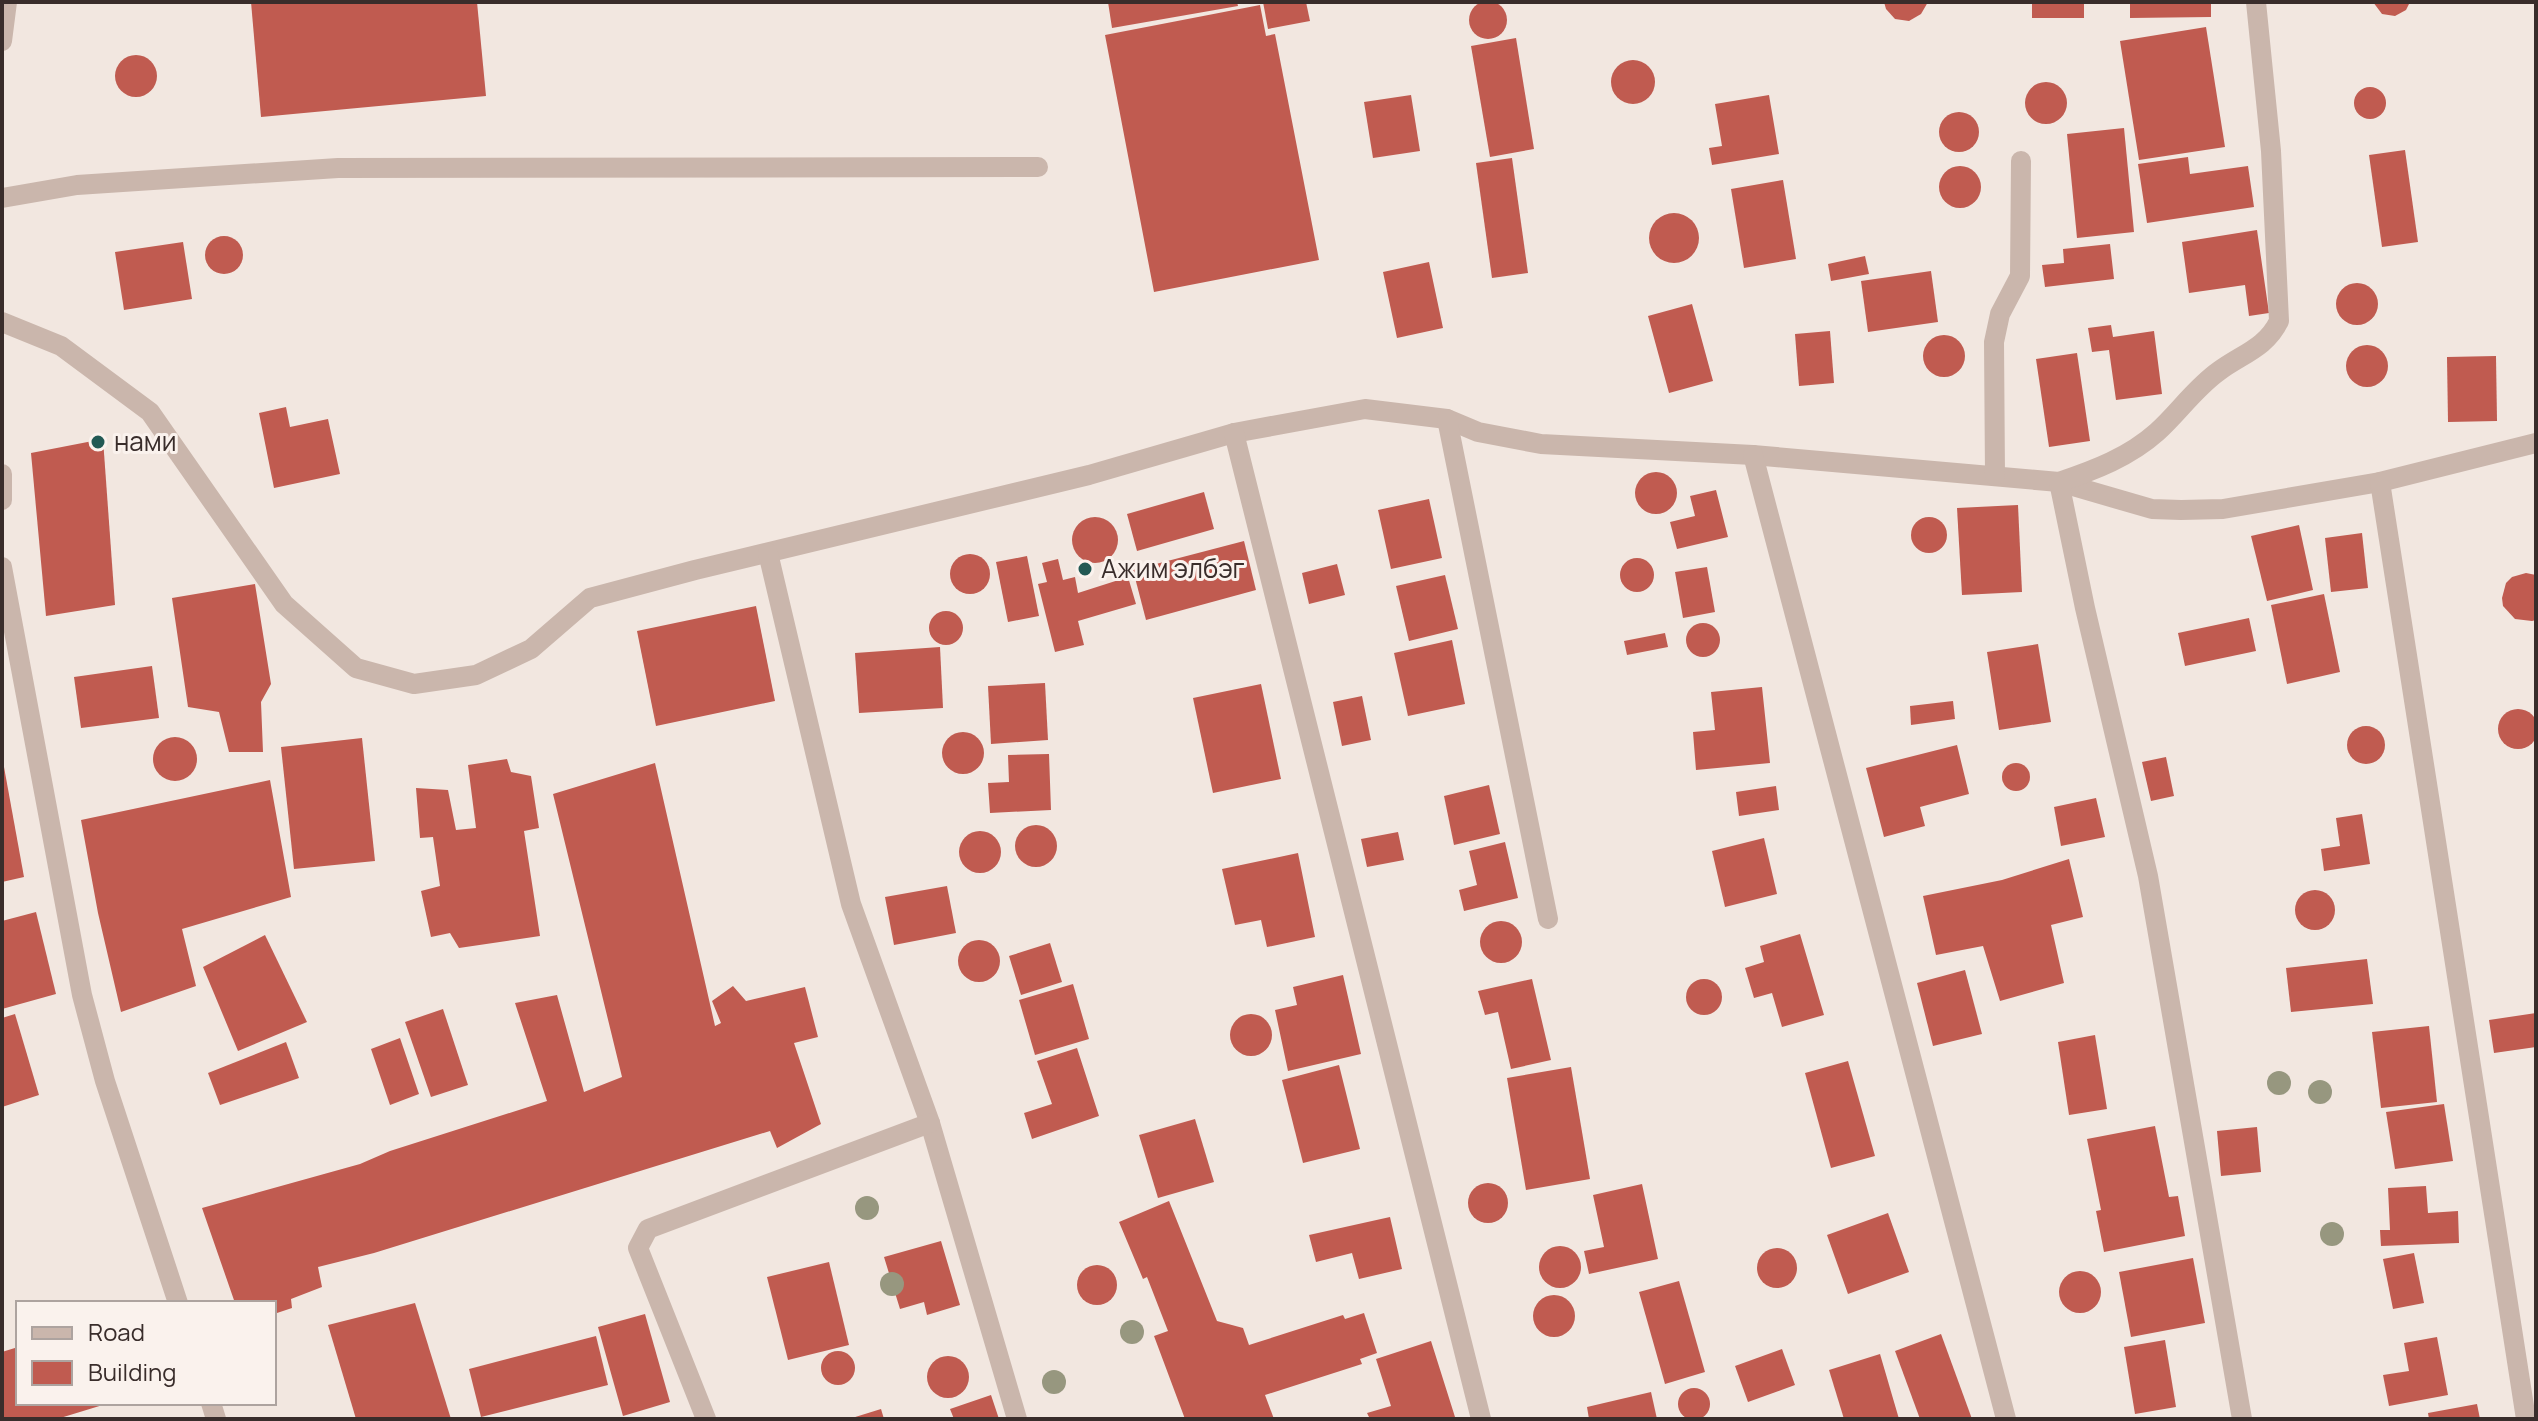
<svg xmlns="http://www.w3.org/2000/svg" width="2538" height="1421" viewBox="0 0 2538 1421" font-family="Manrope,sans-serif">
  <rect width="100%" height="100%" fill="#f2e7e0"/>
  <g fill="#c05b50">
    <circle cx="1488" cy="20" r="19"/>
    <path d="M251 2H477L486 96 261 117Z"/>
    <path d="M1108 2H1237L1238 6 1112 28Z"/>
    <path d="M1263 2H1306L1310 21 1268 29Z"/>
    <path d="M1884 2H1928L1921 14 1909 21 1895 19 1886 9Z"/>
    <rect x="2032" y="2" width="52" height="16"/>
    <path d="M2130 2H2211V17L2130 18Z"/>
    <path d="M2373 2H2410L2406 10 2395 16 2382 14Z"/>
    <path d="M1260 5 1266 36 1275 34 1319 260 1154 292 1105 35Z"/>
    <path d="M2206 27 2225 147 2139 160 2120 41Z"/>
    <path d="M1516 38 1534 149 1490 157 1471 46Z"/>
    <circle cx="136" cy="76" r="21"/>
    <circle cx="1633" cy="82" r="22"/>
    <circle cx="2046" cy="103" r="21"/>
    <circle cx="2370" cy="103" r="16"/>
    <path d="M1411 95 1420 151 1373 158 1364 102Z"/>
    <path d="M1769 95 1779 154 1712 165 1709 148 1722 146 1715 104Z"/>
    <circle cx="1959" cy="132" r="20"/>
    <path d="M2124 128 2134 232 2077 238 2067 134Z"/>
    <path d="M2405 150 2418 242 2382 247 2369 155Z"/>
    <path d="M2188 157 2190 174 2248 166 2254 207 2147 223 2138 164Z"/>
    <path d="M1512 158 1528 273 1492 278 1476 163Z"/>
    <circle cx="1960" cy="187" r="21"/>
    <path d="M1783 180 1796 259 1744 268 1731 189Z"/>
    <circle cx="1674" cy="238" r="25"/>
    <path d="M2257 230 2269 313 2249 316 2245 285 2189 293 2182 242Z"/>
    <circle cx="224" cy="255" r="19"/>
    <path d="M183 242 192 299 124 310 115 252Z"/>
    <path d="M2110 244 2114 279 2045 287 2042 265 2064 263 2063 249Z"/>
    <path d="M1865 256 1869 274 1831 281 1828 264Z"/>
    <path d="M1429 262 1443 328 1397 338 1383 272Z"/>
    <path d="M1931 271 1938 322 1868 332 1861 281Z"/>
    <circle cx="2357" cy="304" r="21"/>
    <path d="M1692 304 1713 381 1669 393 1648 316Z"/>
    <path d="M2111 325 2113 337 2154 331 2162 394 2116 400 2109 350 2092 352 2088 328Z"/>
    <path d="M1830 331 1834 383 1799 386 1795 334Z"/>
    <circle cx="1944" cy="356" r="21"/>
    <circle cx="2367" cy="366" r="21"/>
    <path d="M2077 353 2090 441 2049 447 2036 359Z"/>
    <path d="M2496 356 2497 421 2448 422 2447 357Z"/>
    <path d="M286 407 290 427 328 419 340 474 274 488 259 413Z"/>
    <path d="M103 439 115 605 46 616 31 453Z"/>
    <circle cx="1656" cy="493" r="21"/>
    <path d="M1716 490 1728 537 1677 549 1670 522 1695 516 1690 496Z"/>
    <path d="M1204 492 1214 529 1137 551 1127 514Z"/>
    <path d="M1429 499 1442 558 1391 569 1378 510Z"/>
    <path d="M2018 505 2022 592 1962 595 1957 508Z"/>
    <circle cx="1929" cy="535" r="18"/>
    <circle cx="1095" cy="540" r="23"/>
    <path d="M2299 525 2313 590 2267 601 2251 536Z"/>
    <path d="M2362 533 2368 588 2331 592 2325 538Z"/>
    <path d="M1244 541 1256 590 1146 620 1133 570Z"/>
    <circle cx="970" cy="574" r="20"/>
    <path d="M1027 556 1039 616 1008 622 996 562Z"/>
    <circle cx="1637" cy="575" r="17"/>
    <path d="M1058 559 1063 580 1075 577 1078 593 1128 577 1136 604 1078 621 1084 645 1055 652 1038 584 1047 582 1042 563Z"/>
    <path d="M1337 564 1345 595 1309 604 1302 573Z"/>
    <path d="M1707 567 1715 612 1683 618 1675 572Z"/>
    <path d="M2526 573 2536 575V620L2532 621 2515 619 2503 606 2502 598 2506 583 2512 577Z"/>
    <path d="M1445 575 1458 629 1409 641 1396 586Z"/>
    <path d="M255 584 271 684 261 702 263 752H229L219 712 188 707 172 598Z"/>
    <path d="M2324 594 2340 672 2287 684 2271 605Z"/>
    <path d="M756 606 775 701 656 726 637 631Z"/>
    <circle cx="946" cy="628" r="17"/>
    <path d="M2249 618 2256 651 2185 666 2178 633Z"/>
    <circle cx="1703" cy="640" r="17"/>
    <path d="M1665 633 1668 647 1627 655 1624 641Z"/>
    <path d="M1452 640 1465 704 1408 716 1394 653Z"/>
    <path d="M2038 644 2051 722 1999 730 1987 652Z"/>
    <path d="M940 647 943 708 859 713 855 653Z"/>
    <path d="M152 666 159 718 81 728 74 677Z"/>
    <path d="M1045 683 1048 740 991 744 988 686Z"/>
    <path d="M1261 684 1281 779 1213 793 1193 698Z"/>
    <path d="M1762 687 1770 763 1696 770 1693 732 1715 730 1711 692Z"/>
    <path d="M1362 696 1371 740 1342 746 1333 702Z"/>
    <path d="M1953 701 1955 719 1911 725 1910 706Z"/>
    <circle cx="2518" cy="729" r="20"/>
    <circle cx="2366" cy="745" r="19"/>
    <circle cx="963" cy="753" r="21"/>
    <circle cx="175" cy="759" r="22"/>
    <path d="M362 738 375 861 294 869 281 747Z"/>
    <path d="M1957 745 1969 794 1920 807 1925 826 1884 837 1866 768Z"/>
    <path d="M1049 754 1051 810 990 813 988 783 1009 782 1008 755Z"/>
    <path d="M2166 757 2174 796 2151 801 2142 762Z"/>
    <path d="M507 759 511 772 531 776 539 828 524 831 540 936 459 948 450 933 431 937 421 891 440 886 433 837 420 838 416 788 448 790 456 830 476 828 468 765Z"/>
    <path d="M655 763 715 1026 721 1023 712 1001 733 986 746 1001 805 987 818 1037 794 1043 821 1124 777 1148 770 1131 374 1253 318 1267 322 1287 291 1299 292 1308 274 1314V1303H235L202 1208 360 1164 390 1151 547 1101 515 1003 557 995 584 1092 622 1077 553 794Z"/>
    <circle cx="2016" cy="777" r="14"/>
    <path d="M4 767 24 877 2 882V768Z"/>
    <path d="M270 780 291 897 182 929 196 986 121 1012 98 913 81 820Z"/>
    <path d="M1489 785 1500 834 1454 845 1444 796Z"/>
    <path d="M1776 786 1779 810 1739 816 1736 792Z"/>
    <path d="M2096 798 2105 837 2061 846 2054 807Z"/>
    <path d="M2362 814 2370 864 2324 871 2321 849 2340 846 2336 818Z"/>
    <circle cx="1036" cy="846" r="21"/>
    <circle cx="980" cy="852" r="21"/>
    <path d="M1398 832 1404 860 1367 867 1361 839Z"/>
    <path d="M1764 838 1777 894 1725 907 1712 851Z"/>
    <path d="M1505 842 1518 898 1464 911 1459 890 1477 885 1469 851Z"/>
    <path d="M1298 853 1315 937 1267 947 1261 920 1235 925 1222 869Z"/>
    <path d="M2069 859 2083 917 2051 925 2064 983 2000 1001 1983 946 1936 955 1923 896 2002 880Z"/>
    <path d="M947 886 956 933 894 945 885 897Z"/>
    <circle cx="2315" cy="910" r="20"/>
    <path d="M36 912 56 994 2 1009V921Z"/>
    <circle cx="1501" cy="942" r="21"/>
    <path d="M1800 934 1824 1015 1782 1027 1772 993 1754 998 1745 968 1764 962 1760 946Z"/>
    <path d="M265 935 307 1022 238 1051 203 967Z"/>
    <circle cx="979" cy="961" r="21"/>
    <path d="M1050 943 1062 982 1021 995 1009 956Z"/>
    <path d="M2367 959 2373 1004 2291 1012 2286 968Z"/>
    <path d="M1965 970 1982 1034 1933 1046 1917 983Z"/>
    <path d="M1343 975 1361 1054 1288 1071 1275 1010 1297 1005 1293 987Z"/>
    <circle cx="1704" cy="997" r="18"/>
    <path d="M1532 979 1551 1060 1511 1069 1498 1012 1485 1015 1478 991Z"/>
    <path d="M1073 984 1089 1039 1035 1055 1019 1000Z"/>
    <path d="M443 1009 468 1085 431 1097 405 1022Z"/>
    <path d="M2536 1013V1047L2494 1053 2489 1020Z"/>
    <circle cx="1251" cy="1035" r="21"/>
    <path d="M15 1014 39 1095 2 1107V1018Z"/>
    <path d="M2429 1026 2437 1102 2381 1108 2372 1032Z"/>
    <path d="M2095 1035 2107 1109 2069 1115 2058 1042Z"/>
    <path d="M400 1038 419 1094 390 1105 371 1049Z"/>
    <path d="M286 1042 299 1078 220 1105 208 1073Z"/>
    <path d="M1077 1048 1099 1116 1032 1139 1024 1113 1052 1104 1037 1061Z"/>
    <path d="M1848 1061 1875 1156 1831 1168 1805 1073Z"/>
    <path d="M1339 1065 1360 1149 1303 1163 1282 1080Z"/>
    <path d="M1571 1067 1590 1179 1526 1190 1507 1078Z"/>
    <path d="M2444 1104 2453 1161 2395 1169 2386 1112Z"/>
    <path d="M1195 1119 1214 1182 1158 1198 1139 1135Z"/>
    <path d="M2155 1126 2169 1197 2178 1196 2185 1236 2104 1252 2096 1211 2101 1210 2087 1139Z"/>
    <path d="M2257 1127 2261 1172 2221 1176 2217 1131Z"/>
    <circle cx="1488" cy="1203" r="20"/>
    <path d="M1642 1184 1658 1259 1589 1274 1584 1251 1604 1247 1593 1195Z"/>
    <path d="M2426 1186 2428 1213 2458 1211 2459 1243 2381 1246 2380 1230H2390L2388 1188Z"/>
    <path d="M1169 1201 1217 1321 1243 1328 1249 1345 1343 1315 1345 1319 1364 1313 1377 1353 1360 1359 1362 1364 1265 1395 1274 1419H1185L1154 1336 1168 1331 1147 1277 1143 1279 1119 1222Z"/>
    <path d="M1888 1213 1909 1272 1848 1294 1827 1235Z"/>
    <path d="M1390 1217 1402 1269 1359 1279 1352 1253 1316 1262 1309 1235Z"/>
    <path d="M941 1241 960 1305 927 1315 924 1302 900 1309 884 1257Z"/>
    <circle cx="1560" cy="1267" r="21"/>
    <circle cx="1777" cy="1268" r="20"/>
    <path d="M2414 1253 2424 1303 2393 1309 2383 1259Z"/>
    <path d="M2193 1258 2205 1323 2131 1337 2119 1272Z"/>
    <path d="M829 1262 849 1345 788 1360 767 1277Z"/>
    <circle cx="1097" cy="1285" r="20"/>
    <circle cx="2080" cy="1292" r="21"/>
    <path d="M1679 1281 1705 1372 1665 1384 1639 1292Z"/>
    <circle cx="1554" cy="1316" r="21"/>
    <path d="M415 1303 451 1419H356L328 1325Z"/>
    <path d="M645 1314 670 1402 623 1416 598 1327Z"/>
    <path d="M1941 1334 1972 1419H1920L1895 1351Z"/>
    <path d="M596 1336 608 1385 481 1417 469 1369Z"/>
    <path d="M2437 1337 2448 1395 2389 1406 2383 1375 2409 1371 2404 1343Z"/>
    <path d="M2165 1340 2176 1407 2135 1414 2124 1347Z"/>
    <path d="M1431 1341 1455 1417 1370 1419 1367 1413 1391 1406 1376 1359Z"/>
    <path d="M18 1347V1403L106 1404 57 1419H2V1352Z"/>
    <path d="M1782 1349 1795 1385 1748 1402 1735 1366Z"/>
    <circle cx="838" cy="1368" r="17"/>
    <path d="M1880 1354 1899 1419H1844L1829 1370Z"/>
    <circle cx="948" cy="1377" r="21"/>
    <circle cx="1694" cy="1404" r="16"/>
    <path d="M1651 1392 1657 1419H1589L1587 1407Z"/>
    <path d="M991 1395 999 1419H954L950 1409Z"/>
    <path d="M2477 1404 2480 1419H2429L2428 1413Z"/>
    <path d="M881 1409 884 1419H852V1418Z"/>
  </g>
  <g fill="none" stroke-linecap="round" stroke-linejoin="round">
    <g stroke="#cab6ac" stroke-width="20">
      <path d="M2 41 7 2"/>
      <path d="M2 198 77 185 338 168 1038 167"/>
      <path d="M2 322 61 346 150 412 284 604 356 668 414 684 476 675 531 649 590 598 695 570 1089 475 1234 433 1365 409 1447 419 1478 432 1541 444 1753 455 2059 482 2152 509 2181 510 2223 509 2380 482 2536 443"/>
      <path d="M1447 419 1548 919"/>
      <path d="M1234 433 1481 1419"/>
      <path d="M1753 455 2006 1419"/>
      <path d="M2 474V500"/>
      <path d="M1995 476 1994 342 2000 314 2020 276 2021 161"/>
      <path d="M2380 482 2526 1419"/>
      <path d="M768 553 851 904 930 1123 1017 1419"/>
      <path d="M2 567 82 995 105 1081 178 1303"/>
      <path d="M211 1403 216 1419"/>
      <path d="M706 1419 638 1248 648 1229 930 1123"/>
      <path d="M2242 1419 2148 876 2085 608 2059 482C2095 470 2129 457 2157 432 2179 412 2195 388 2219 371 2242 354 2266 348 2279 321L2271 151 2256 2"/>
    </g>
  </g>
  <g fill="#97977f">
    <circle cx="2279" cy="1083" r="12"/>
    <circle cx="2320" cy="1092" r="12"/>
    <circle cx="867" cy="1208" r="12"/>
    <circle cx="2332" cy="1234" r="12"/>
    <circle cx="892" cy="1284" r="12"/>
    <circle cx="1132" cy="1332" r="12"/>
    <circle cx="1054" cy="1382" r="12"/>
  </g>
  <g fill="#225954" stroke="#faf2ed" stroke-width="3">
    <circle cx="98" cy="442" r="8"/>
    <circle cx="1085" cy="569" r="8"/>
  </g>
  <g text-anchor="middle" stroke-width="6" stroke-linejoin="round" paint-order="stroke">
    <g font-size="26" fill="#392d2b" stroke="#faf2ed" text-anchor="start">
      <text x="114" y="451">нами</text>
      <text x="1101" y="578">Ажим элбэг</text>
    </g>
  </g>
  <rect width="2538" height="1421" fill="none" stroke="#392d2b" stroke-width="8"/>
  <rect x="16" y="1301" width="260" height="104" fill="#faf2ed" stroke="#ada39f" stroke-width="2"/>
  <rect x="32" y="1327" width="40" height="12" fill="#cab6ac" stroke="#ada39f" stroke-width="2"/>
  <text x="88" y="1341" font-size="24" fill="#392d2b">Road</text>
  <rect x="32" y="1361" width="40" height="24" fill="#c05b50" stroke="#ada39f" stroke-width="2"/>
  <text x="88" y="1381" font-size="24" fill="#392d2b">Building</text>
</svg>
